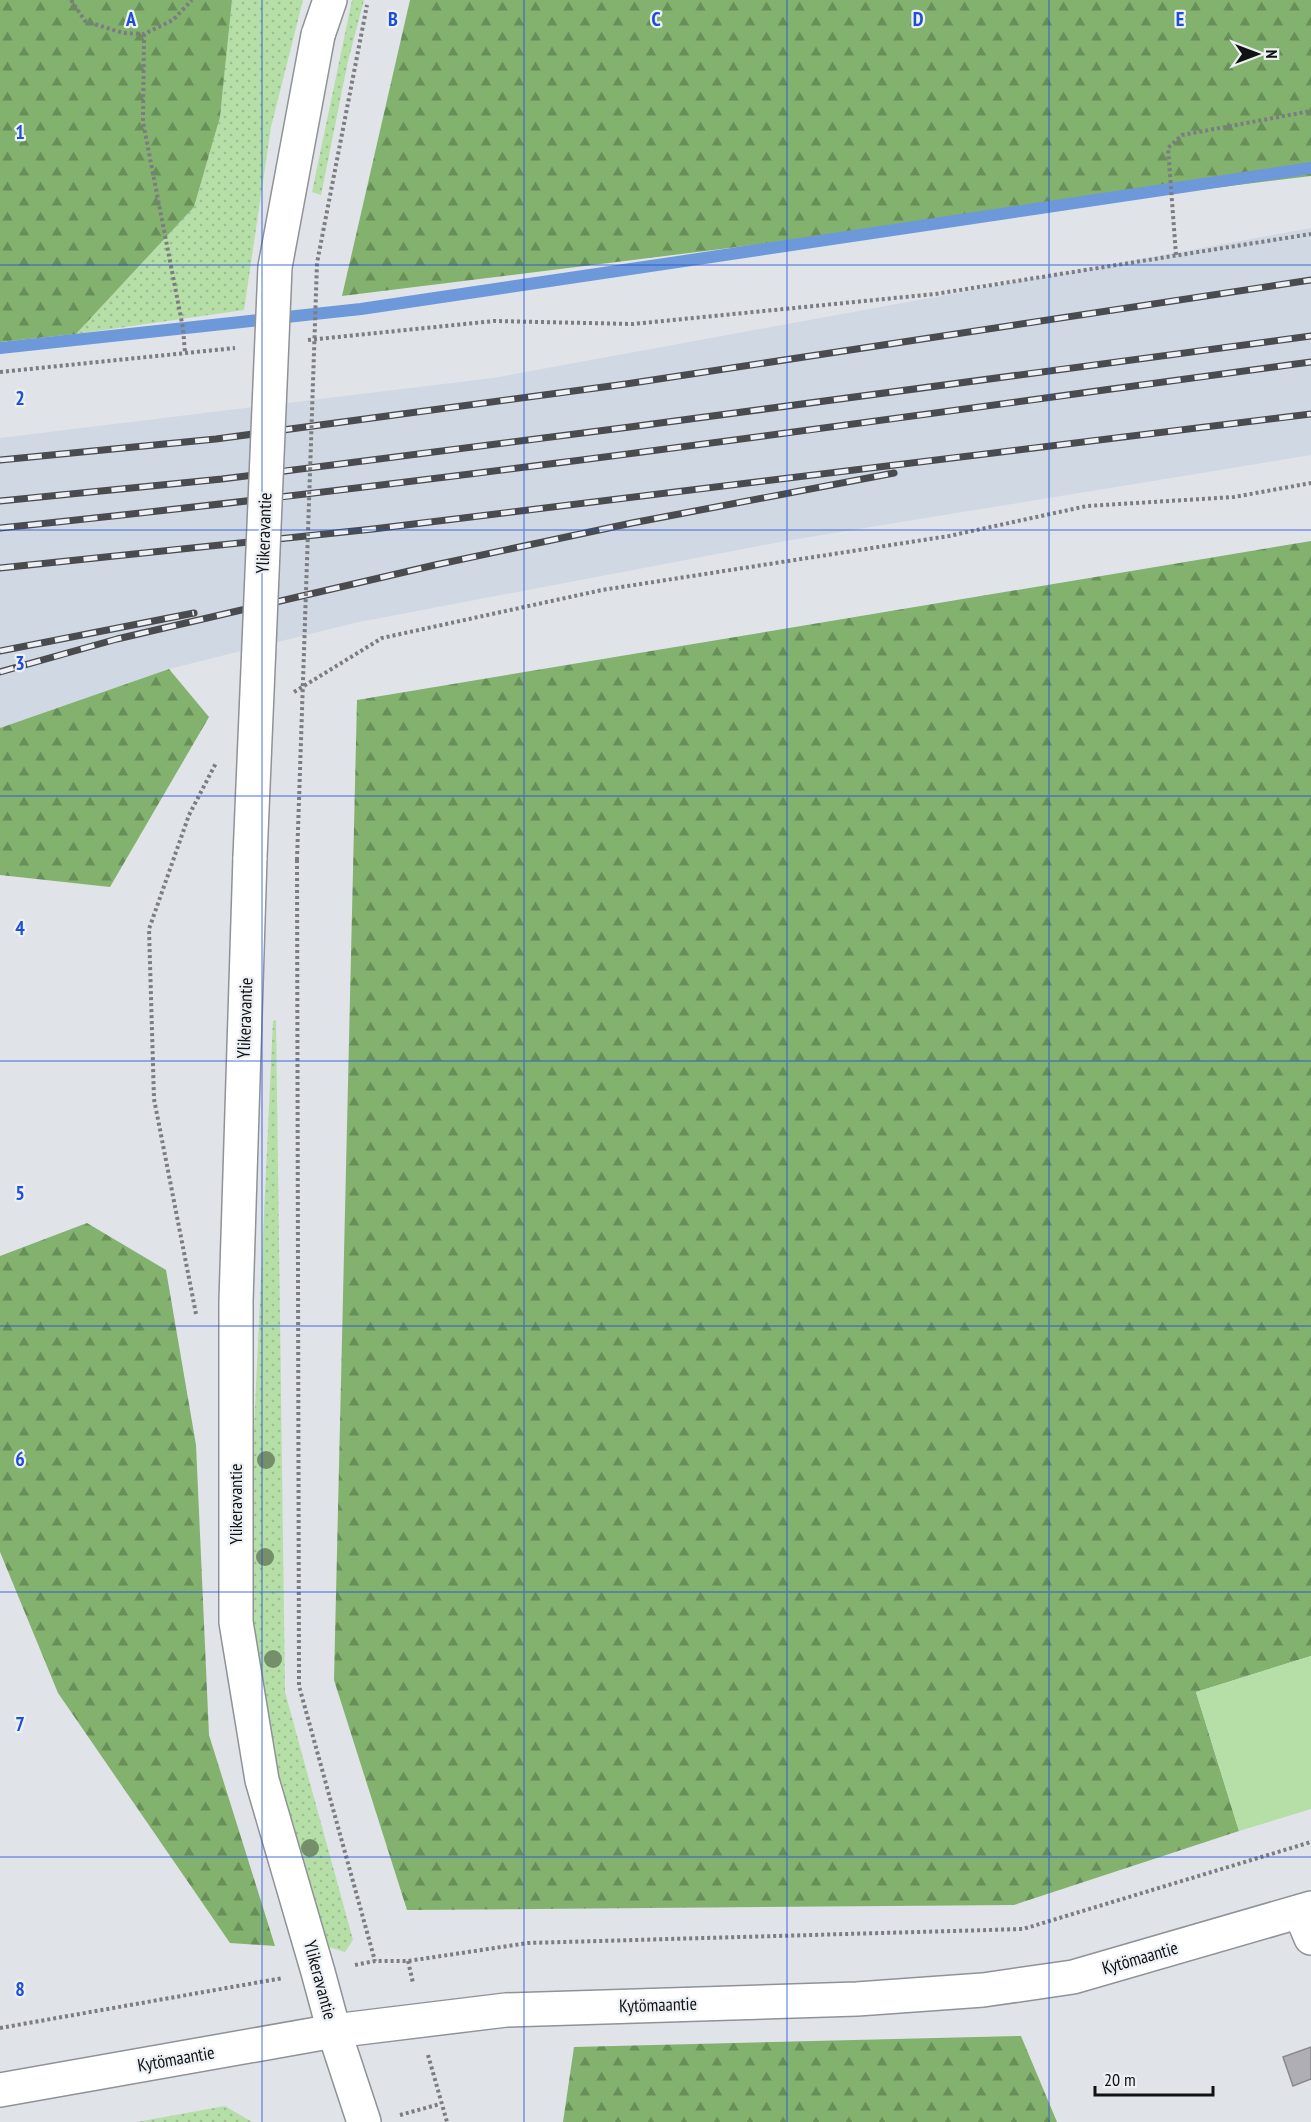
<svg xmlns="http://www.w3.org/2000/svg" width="1311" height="2122" viewBox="0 0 1311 2122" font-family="'PT Sans Narrow',sans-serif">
  <defs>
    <pattern id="green-dots" width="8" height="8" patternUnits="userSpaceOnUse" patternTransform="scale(1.5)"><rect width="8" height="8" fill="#b6dea7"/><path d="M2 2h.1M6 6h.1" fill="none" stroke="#9bbd8f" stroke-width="1.8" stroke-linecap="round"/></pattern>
    <pattern id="forest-firs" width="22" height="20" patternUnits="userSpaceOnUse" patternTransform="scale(1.5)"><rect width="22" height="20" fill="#82b26e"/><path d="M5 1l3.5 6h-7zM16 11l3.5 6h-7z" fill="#698f59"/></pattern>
  </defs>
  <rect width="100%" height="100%" fill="#e0e3e8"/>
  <path fill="#cfd8e3" d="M1311 228V455L785 541 354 623 169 669 0 728V438L493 378Z"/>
  <g fill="url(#green-dots)">
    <path d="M232 0H303L271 127 244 310 76 334 194 207 220 117Z"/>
    <path d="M352 0H364L348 61 321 195 312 192Z"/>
    <path d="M276 1020 285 1692 353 1940 345 1952 329 1947 262 1720 252 1646 248 1558 273 1021Z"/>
    <path d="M225 2106 252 2122H137Z"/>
  </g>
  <g fill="url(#forest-firs)">
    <path d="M0 0H232L220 117 194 207 76 334 0 342Z"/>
    <path d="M410 0H1311V176L342 296Z"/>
    <path d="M1311 541V1656L1196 1692 1239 1831 1014 1905 407 1910 334 1680 357 700Z"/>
    <path d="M169 669 209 717 110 887 0 875V728Z"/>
    <path d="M87 1223 166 1270 196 1445 209 1735 275 1946 230 1943 58 1693 0 1552V1256Z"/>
    <path d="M1021 2036 1057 2122H563L574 2047Z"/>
  </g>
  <path fill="#b6dea7" d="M1311 1656V1809L1239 1831 1196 1692Z"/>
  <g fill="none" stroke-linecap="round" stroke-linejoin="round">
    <path stroke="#6d99da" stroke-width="12" d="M0 348 361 309 1311 168"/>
  </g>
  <path fill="#afaeb4" stroke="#89888d" stroke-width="1.5" d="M1311 2047V2079L1293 2086 1283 2057Z"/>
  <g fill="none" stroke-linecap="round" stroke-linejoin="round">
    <defs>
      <g id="minor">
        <path d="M318 35 330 0"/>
        <path d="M250 857 236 1301V1622L262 1780 318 1972 334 2031 364 2122"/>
        <path d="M1300 1912 1311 1938"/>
        <path d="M0 2090 334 2031 506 2010 857 1999 983 1990 1073 1977 1311 1908"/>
      </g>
    </defs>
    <use href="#minor" stroke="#8f9296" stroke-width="36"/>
    <g stroke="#7b7d81" stroke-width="4" stroke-dasharray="3 3" stroke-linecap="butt">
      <path d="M71 0 85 21 123 33 144 34 173 20 192 0"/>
      <path d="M144 34 143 122 183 328 185 353"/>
      <path d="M1176 255 1168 148 1182 135 1311 111"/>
      <path d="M308 340 494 321 633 324 935 294 1311 234"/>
      <path d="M0 372 235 348"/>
      <path d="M294 692 382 638 602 590 949 536 1087 506 1234 497 1311 483"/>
      <path d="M297 860 299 1686 375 1961"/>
      <path d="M196 1314 154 1099 149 929 189 815 216 763"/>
      <path d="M408 1961 413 1983"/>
      <path d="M355 1965 375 1961H408L528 1943 1023 1929 1311 1842"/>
      <path d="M0 2028 283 1978"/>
      <path d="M428 2055 447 2122"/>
      <path d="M400 2115 440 2104"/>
    </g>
    <use href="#minor" stroke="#fff" stroke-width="33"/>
    <defs>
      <g id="rail">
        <path d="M0 460 216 439 626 384 1311 280"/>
        <path d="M0 501 222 479 630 427 1311 336"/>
        <path d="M0 528C438 483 874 421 1311 362"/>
        <path d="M0 568 373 529 1311 414"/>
        <path d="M0 651 194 613"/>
        <path d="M0 672 117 639 435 565 632 523 894 473"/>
      </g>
    </defs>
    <use href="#rail" stroke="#494b4e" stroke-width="7"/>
    <use href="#rail" stroke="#edf0f5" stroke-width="4.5" stroke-dasharray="14" stroke-linecap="butt"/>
    <defs>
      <path id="minor-bridge" d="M250 857 275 267 318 35"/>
    </defs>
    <use href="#minor-bridge" stroke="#8f9296" stroke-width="36" stroke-linecap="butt"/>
    <path stroke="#7b7d81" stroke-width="4" stroke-dasharray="3 3" stroke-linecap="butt" d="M297 860 317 263 367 5"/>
    <use href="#minor-bridge" stroke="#fff" stroke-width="33"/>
  </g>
  <g fill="#758f69">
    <circle cx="266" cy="1460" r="9"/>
    <circle cx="265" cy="1557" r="9"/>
    <circle cx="273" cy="1659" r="9"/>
    <circle cx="310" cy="1848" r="9"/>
  </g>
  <path fill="none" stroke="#1d4ed8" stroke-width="1.5" stroke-opacity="0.55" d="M262 0V2122M524 0V2122M787 0V2122M1049 0V2122M0 265H1311M0 530H1311M0 796H1311M0 1061H1311M0 1326H1311M0 1592H1311M0 1857H1311"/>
  <g text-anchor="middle" stroke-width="4.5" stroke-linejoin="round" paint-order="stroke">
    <g font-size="18" fill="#111214" stroke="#edf0f5">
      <text transform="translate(264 533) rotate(-88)" y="6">Ylikeravantie</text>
      <text transform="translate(245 1018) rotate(-88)" y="6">Ylikeravantie</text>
      <text transform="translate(236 1504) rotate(-90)" y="6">Ylikeravantie</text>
      <text transform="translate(1140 1958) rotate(-16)" y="6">Kytömaantie</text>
      <text transform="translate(320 1980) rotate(75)" y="6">Ylikeravantie</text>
      <text transform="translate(658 2005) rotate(-2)" y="6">Kytömaantie</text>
      <text transform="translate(176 2059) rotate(-10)" y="6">Kytömaantie</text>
    </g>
  </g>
  <g font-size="20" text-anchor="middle" font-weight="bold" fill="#1d4ed8" stroke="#edf0f5" stroke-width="4.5" stroke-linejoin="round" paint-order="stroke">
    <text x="131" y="26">A</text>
    <text x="393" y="26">B</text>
    <text x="656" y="26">C</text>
    <text x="918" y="26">D</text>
    <text x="1180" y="26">E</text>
    <text x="20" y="139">1</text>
    <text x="20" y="405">2</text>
    <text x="20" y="670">3</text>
    <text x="20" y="935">4</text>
    <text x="20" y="1200">5</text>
    <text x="20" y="1466">6</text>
    <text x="20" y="1731">7</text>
    <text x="20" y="1996">8</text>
  </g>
  <g transform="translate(1257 54) rotate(90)" stroke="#edf0f5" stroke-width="4.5" paint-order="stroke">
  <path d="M0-4.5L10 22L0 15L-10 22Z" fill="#111214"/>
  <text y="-9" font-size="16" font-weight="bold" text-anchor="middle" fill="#111214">N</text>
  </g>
  <path d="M1095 2086v9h118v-9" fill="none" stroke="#111214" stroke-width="3"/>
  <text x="1104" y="2086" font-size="18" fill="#111214" stroke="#edf0f5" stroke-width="4.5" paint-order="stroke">20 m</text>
</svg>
